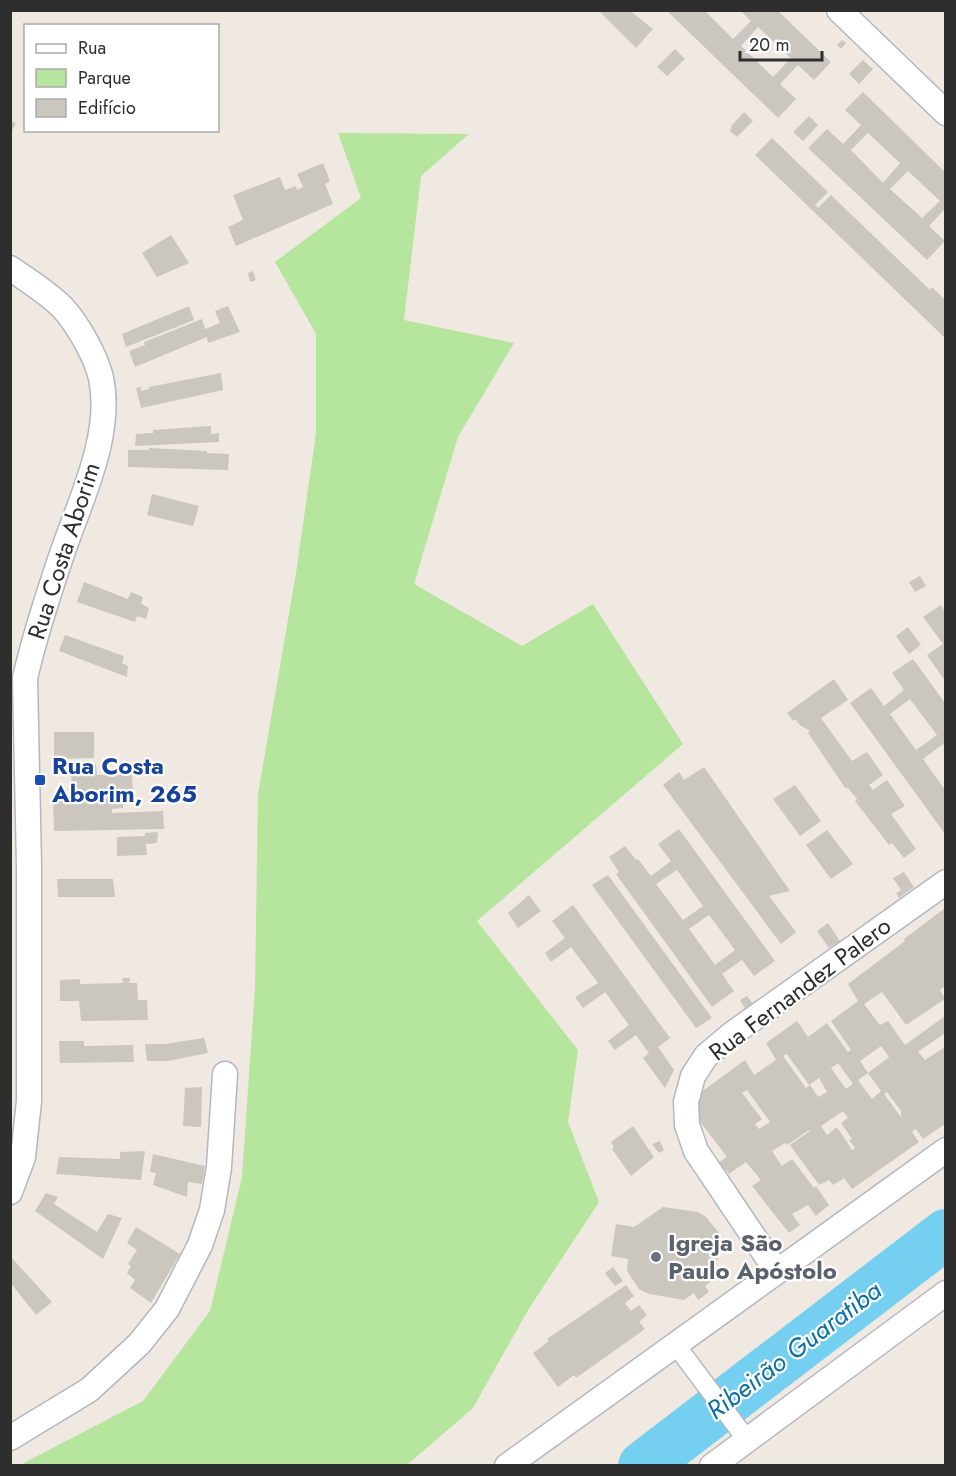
<svg xmlns="http://www.w3.org/2000/svg" width="956" height="1476" viewBox="0 0 956 1476" font-family="Jost,sans-serif">
  <rect width="100%" height="100%" fill="#efe9e1"/>
  <path fill="#b6e59e" d="M338 133 469 134 421 176 404 320 514 343 458 437 414 584 522 646 593 604 683 744 477 921 578 1050 568 1122 599 1202 528 1310 473 1408 407 1465H20L143 1401 210 1311 242 1177 255 987 258 794 296 573 316 433V334L275 262 361 198Z"/>
  <g fill="none" stroke-linecap="round" stroke-linejoin="round">
    <path stroke="#75cff0" stroke-width="50" d="M643 1466 946 1234"/>
  </g>
  <g fill="#cbc7bf" fill-rule="evenodd">
    <path d="M598 10H629L653 29 636 48Z"/>
    <path d="M666 10H704L733 39 751 21 740 10H777L831 62 814 80 798 65 780 84 796 99 778 118ZM758 27 791 58 773 77 741 46Z"/>
    <path d="M842 40 846 43 841 49 837 45Z"/>
    <path d="M675 49 685 59 667 76 657 67Z"/>
    <path d="M863 60 873 69 859 84 849 74Z"/>
    <path d="M863 92 945 172V209L929 226 945 241 927 260 808 148 827 129 843 144 861 125 845 110ZM868 133 900 163 883 183 851 150ZM908 171 940 201 922 218 890 189Z"/>
    <path d="M744 112 753 121 737 137 730 131 732 125Z"/>
    <path d="M809 116 818 125 803 141 793 132Z"/>
    <path d="M10 121 16 123 10 134Z"/>
    <path d="M772 138 828 192 815 205 818 208 831 195 930 290 932 287 945 300V338L755 155Z"/>
    <path d="M323 163 330 181 325 184 333 204 236 246 228 227 243 220 233 195 280 177 285 190 296 186 297 190 303 187 297 174Z"/>
    <path d="M171 235 189 263 157 277 142 253Z"/>
    <path d="M253 271 256 280 250 282 248 273Z"/>
    <path d="M189 306 194 320 126 347 122 334Z"/>
    <path d="M228 306 240 332 208 343 207 337 135 367 129 351 145 345 144 342 202 319 205 329 220 323 215 311Z"/>
    <path d="M221 373 223 390 141 408 136 388 141 387V391L149 389V387Z"/>
    <path d="M211 426V434L219 433V442L135 446 136 434 153 433V430Z"/>
    <path d="M149 448 207 451V453L229 454 228 470 128 467V450H149Z"/>
    <path d="M152 494 199 506 193 526 147 515Z"/>
    <path d="M920 576 926 586 915 592 909 582Z"/>
    <path d="M84 582 128 599 131 592 143 597 141 604 149 608 146 619 137 616 135 622 77 602Z"/>
    <path d="M941 605 945 612V681L927 655 943 644 923 617Z"/>
    <path d="M908 627 921 645 909 654 896 636Z"/>
    <path d="M65 635 124 656 122 663 128 666 127 677 59 651Z"/>
    <path d="M913 659 945 703V747L943 744 923 759 945 790V834L850 703 871 688 884 706 904 690 892 673ZM910 699 937 735 916 750 890 714Z"/>
    <path d="M834 679 848 700 821 718 852 761 867 752 883 775 869 785 873 790 887 780 905 806 891 814 916 849 904 858 892 843 889 845 855 801 857 799 847 787 846 789 808 733 810 731 801 726 795 719 793 721 787 713Z"/>
    <path d="M54 732H94V758L54 759Z"/>
    <path d="M71 765H96L97 775 132 774 133 793H112V799L119 800V803H123V808L112 809V813L163 811 164 829 54 831 53 796 72 795Z"/>
    <path d="M704 767 790 891 769 896 796 932 781 944 663 785 679 772 684 780Z"/>
    <path d="M795 785 821 821 800 836 773 799Z"/>
    <path d="M679 829 775 961 754 976 742 960 722 974 734 991 712 1007 616 874 619 872 609 857 625 846 636 860 638 859 651 876 671 861 658 844ZM677 870 703 906 683 920 656 884ZM709 915 735 950 715 965 689 929Z"/>
    <path d="M827 830 853 864 831 879 806 845Z"/>
    <path d="M158 832 157 843 146 844 147 855 117 856V837L145 836V833Z"/>
    <path d="M904 872 914 887 899 898 896 893 901 890 893 878Z"/>
    <path d="M608 875 712 1018 696 1028 592 885Z"/>
    <path d="M57 879H113L115 897H58Z"/>
    <path d="M529 895 541 911 518 928 508 913Z"/>
    <path d="M573 905 670 1038 658 1047 674 1070 665 1088 643 1058 649 1053 636 1035 615 1050 608 1041 629 1025 605 992 583 1008 575 997 598 983 571 947 551 962 545 953 565 938 552 921Z"/>
    <path d="M945 908V986L940 990 945 999 906 1025 882 992 864 1004 880 1025 888 1021 905 1045 945 1016V1033L918 1052 925 1060 945 1047V1124L923 1139 916 1129 912 1132 919 1142 852 1189 844 1178 833 1185 829 1180 819 1185 790 1145 810 1131 809 1130 787 1145 785 1143 772 1151 782 1166 792 1159 814 1188 816 1186 829 1205 816 1216 808 1205 792 1214 800 1225 789 1233 752 1186 761 1180 746 1162 729 1174 719 1162 727 1157 698 1119 700 1093 745 1060 754 1075 776 1060 766 1043 797 1021 808 1037 827 1023 848 1052 851 1050 831 1021 858 1001 848 984 905 941 904 939ZM881 1046 889 1057 868 1073 881 1091 872 1099 858 1080 868 1073 860 1061ZM787 1054 809 1085 819 1078 827 1092 818 1097 810 1085 806 1088 783 1056ZM838 1063 853 1084 846 1089 831 1068ZM747 1090 770 1122 759 1129 755 1124 762 1119 742 1093ZM887 1092 901 1111V1117L884 1094ZM843 1111 848 1118 841 1123 852 1139 849 1140 855 1148 852 1150 837 1127 827 1135 821 1126Z"/>
    <path d="M828 923 840 941 829 948 817 931Z"/>
    <path d="M122 978H130L129 983H137L138 1000H147L148 1020 81 1021 79 1001H60V980L80 979V984L123 983Z"/>
    <path d="M747 996 753 1004 746 1010 740 1000Z"/>
    <path d="M204 1038 208 1053 168 1061H147L145 1044H165Z"/>
    <path d="M59 1041H84V1046L133 1045 134 1062 60 1063Z"/>
    <path d="M202 1087 201 1127 183 1126 185 1088Z"/>
    <path d="M633 1126 654 1157 631 1176 612 1149 614 1148 611 1142Z"/>
    <path d="M660 1141 664 1150 659 1153 652 1144Z"/>
    <path d="M145 1151 141 1180 56 1174 59 1157 120 1159V1152Z"/>
    <path d="M153 1154 205 1166 202 1184 188 1182 187 1197 153 1185 156 1173 150 1172Z"/>
    <path d="M46 1193 58 1197 54 1204 97 1232 108 1214 122 1218 103 1259 35 1211Z"/>
    <path d="M663 1207 698 1212 706 1217 719 1233 718 1240 720 1242 714 1279 705 1286 709 1292 698 1300 694 1293 684 1300 649 1294 639 1289 627 1271 628 1259 611 1256 616 1224 634 1227Z"/>
    <path d="M136 1227 180 1254 151 1303 130 1288 135 1280 127 1273 131 1266 128 1264 137 1250 127 1243Z"/>
    <path d="M10 1256 52 1302 36 1315 10 1282Z"/>
    <path d="M613 1267 623 1281 615 1286 605 1273Z"/>
    <path d="M626 1285 634 1296 625 1303 631 1311 639 1305 647 1315 639 1322 645 1329 576 1378 574 1375 558 1387 533 1353 549 1341 547 1339Z"/>
  </g>
  <g fill="none" stroke-linecap="round" stroke-linejoin="round">
    <defs>
      <path id="pedestrian" d="M675 1344 747 1440"/>
      <g id="minor">
        <path d="M839 10 946 113"/>
        <path d="M10 268C27 280 47 292 62 307 77 323 96 356 101 378 113 434 81 499 63 551 49 592 35 634 25 678L29 866V1101L23 1157 10 1192"/>
        <path d="M776 1270 696 1151 687 1125 686 1102 693 1076 706 1056 732 1034 946 882"/>
        <path d="M10 1438 89 1390 139 1344 167 1309 200 1245 212 1210 219 1167 225 1074"/>
        <path d="M507 1466 946 1150"/>
        <path d="M712 1466 946 1293"/>
      </g>
    </defs>
    <use href="#pedestrian" stroke="#b4b7c1" stroke-width="21"/>
    <use href="#minor" stroke="#b4b7c1" stroke-width="27"/>
    <use href="#pedestrian" stroke="#fff" stroke-width="18"/>
    <use href="#minor" stroke="#fff" stroke-width="24"/>
  </g>
  <rect fill="#1a4fb4" stroke="#fff" stroke-width="2" x="34" y="774" width="12" height="12" rx="3"/>
  <circle fill="#6b7280" stroke="#fff" stroke-width="2" cx="656" cy="1257" r="6"/>
  <g text-anchor="middle" stroke-width="4.5" stroke-linejoin="round" paint-order="stroke">
    <g font-size="24" fill="#2e2e2e" stroke="#fff">
      <text transform="translate(64 551) rotate(-72)" y="8">Rua Costa Aborim</text>
      <text transform="translate(800 989) rotate(-37)" y="8">Rua Fernandez Palero</text>
    </g>
    <g font-size="24" font-weight="bold" fill="#164399" stroke="#fff" text-anchor="start">
      <text x="52" y="774">Rua Costa<tspan x="52" dy="28">Aborim, 265</tspan></text>
    </g>
    <g font-size="24" font-weight="bold" fill="#5b616d" stroke="#fff" text-anchor="start">
      <text x="668" y="1251">Igreja São<tspan x="668" dy="28">Paulo Apóstolo</tspan></text>
    </g>
    <g font-size="26" font-style="italic" fill="#0d6fa3" stroke="#fff">
      <text transform="translate(794 1350) rotate(-37)" y="9">Ribeirão Guaratiba</text>
    </g>
  </g>
  <rect width="956" height="1476" fill="none" stroke="#2e2e2e" stroke-width="24"/>
  <rect x="24" y="24" width="195" height="108" fill="#ffffff" stroke="#ababab" stroke-width="1.5"/>
  <rect x="36" y="44" width="30" height="9" fill="#ffffff" stroke="#ababab" stroke-width="1.5"/>
  <text x="78" y="54" font-size="18" fill="#2e2e2e">Rua</text>
  <rect x="36" y="69" width="30" height="18" fill="#b6e59e" stroke="#ababab" stroke-width="1.5"/>
  <text x="78" y="84" font-size="18" fill="#2e2e2e">Parque</text>
  <rect x="36" y="99" width="30" height="18" fill="#cbc7bf" stroke="#ababab" stroke-width="1.5"/>
  <text x="78" y="114" font-size="18" fill="#2e2e2e">Edifício</text>
  <path d="M740 51v9h82v-9" fill="none" stroke="#2e2e2e" stroke-width="3"/>
  <text x="749" y="51" font-size="18" fill="#2e2e2e" stroke="#ffffff" stroke-width="4.5" paint-order="stroke">20 m</text>
</svg>
